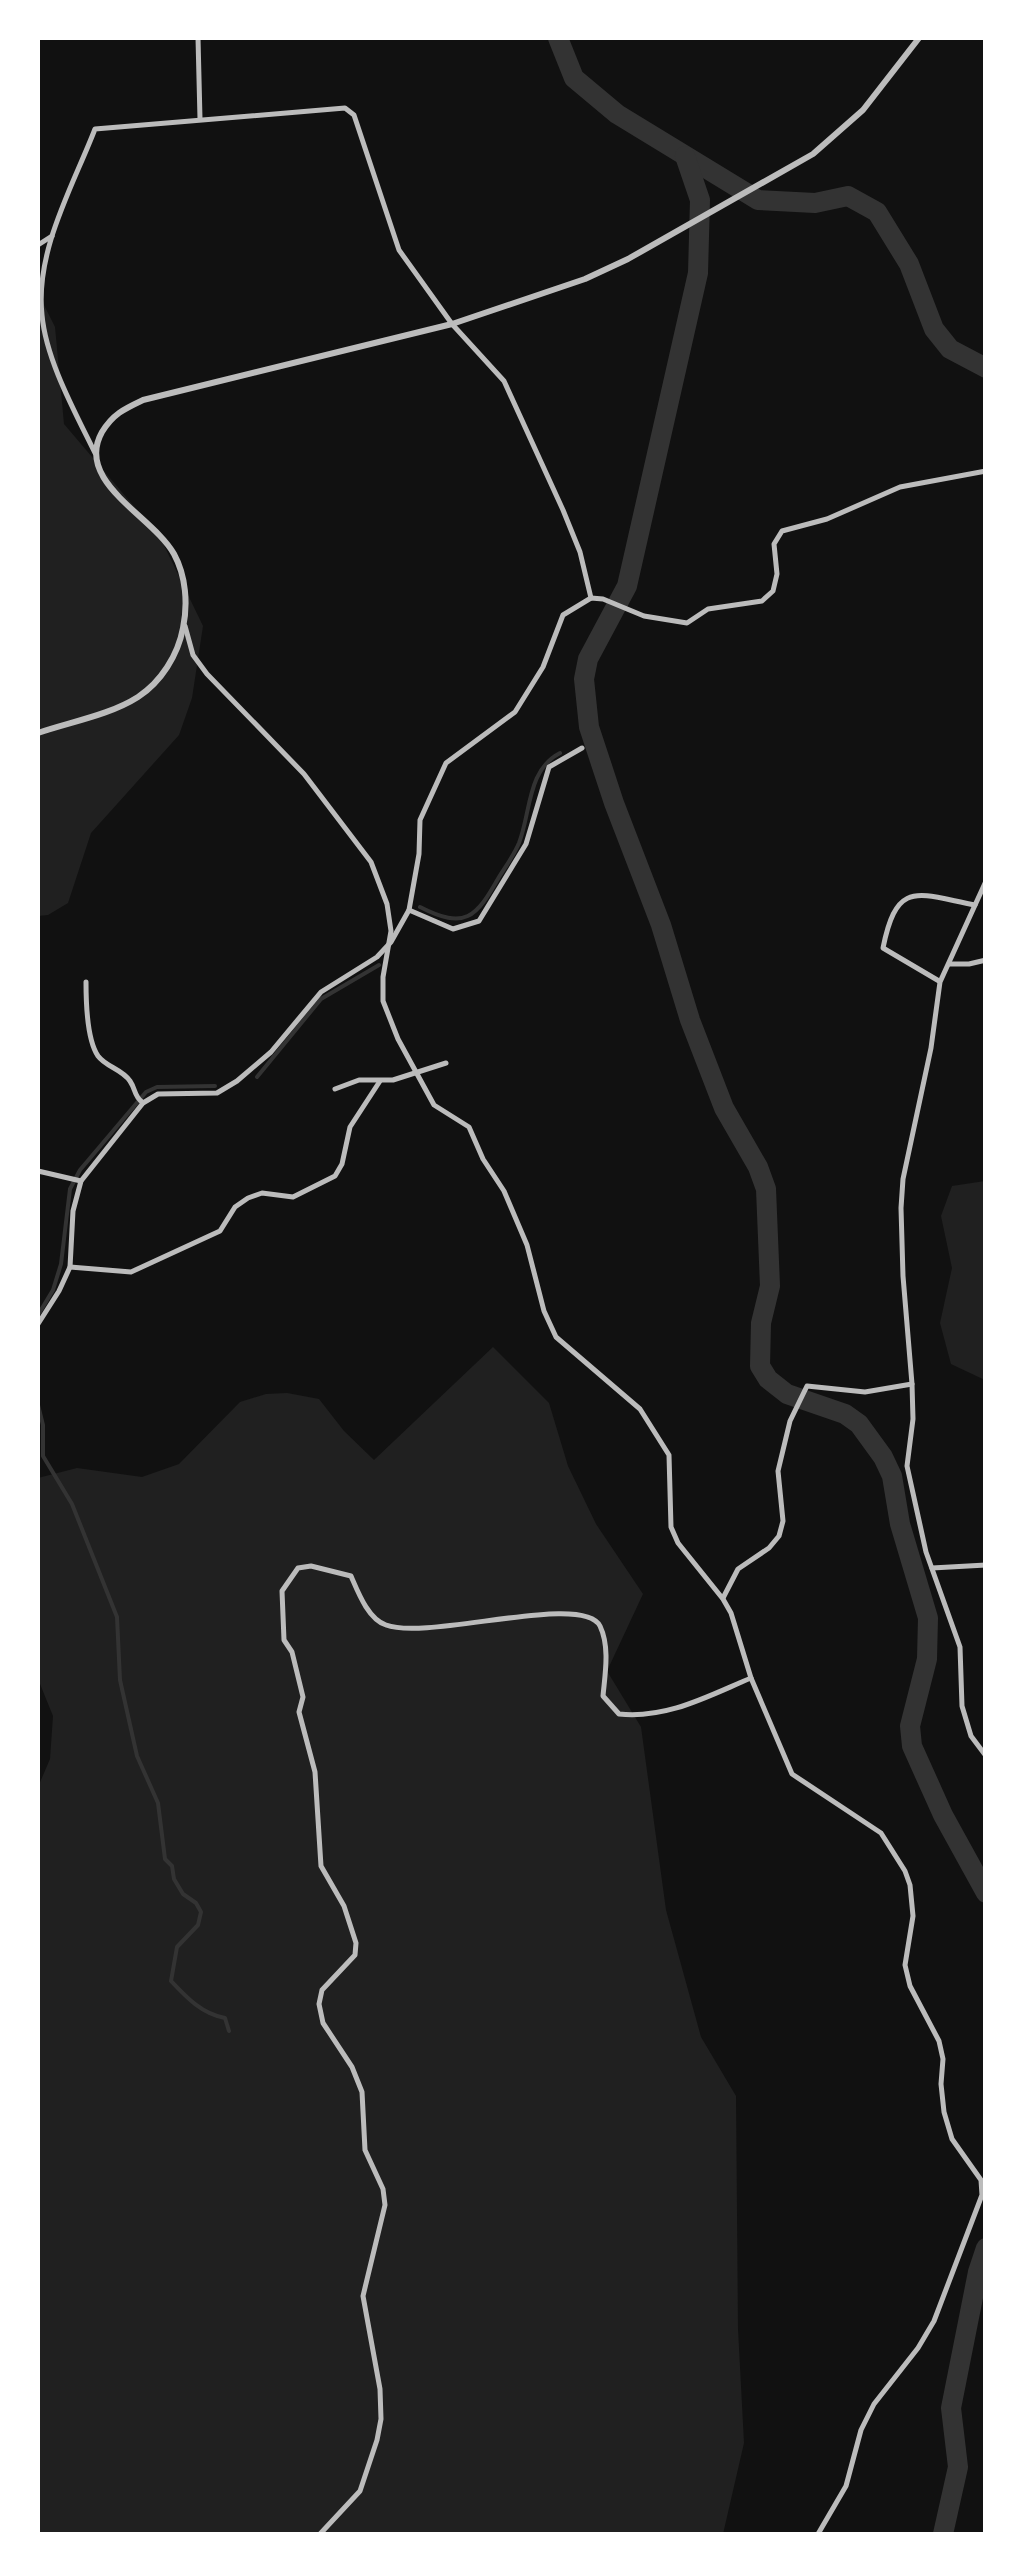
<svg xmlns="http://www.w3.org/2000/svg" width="1023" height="2572" viewBox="0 0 1023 2572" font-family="'Alegreya Sans',sans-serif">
  <rect width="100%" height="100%" fill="#111"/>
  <g fill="#202020">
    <path d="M38 293 55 327 64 424 160 537 203 626 192 698 179 735 91 833 68 903 48 915 38 916Z"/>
    <path d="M985 1181H986L985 1380 951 1364 940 1323 952 1268 941 1216 952 1186Z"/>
    <path d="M493 1347 549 1403 568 1466 596 1524 643 1594 607 1671 641 1727 666 1910 701 2037 736 2096 738 2329 744 2443 723 2534H38V1787L50 1759 53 1716 38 1679V1478L77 1468 142 1477 179 1464 240 1402 266 1394 287 1393 319 1399 344 1431 374 1460Z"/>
  </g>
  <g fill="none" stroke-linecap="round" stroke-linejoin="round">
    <g stroke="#333" stroke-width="4">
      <path d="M589 738 592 737"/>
      <path d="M420 907C465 930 476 918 499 877 506 866 514 855 519 843 531 812 527 770 560 753"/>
      <path d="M257 1077 321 999 379 965"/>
      <path d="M38 1315 53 1290 61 1264 70 1189 80 1170 146 1092 157 1087 215 1086"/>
      <path d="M38 1405 43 1425V1456L72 1504 117 1617 120 1680 137 1756 158 1803 165 1859 172 1866 174 1879 183 1894 196 1903 201 1912 198 1925 177 1947 171 1981C187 1998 202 2014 225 2018L229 2031"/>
    </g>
    <g stroke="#333" stroke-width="20">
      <path d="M558 38 574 78 617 114 758 200 815 203 848 196 877 212 909 264 934 329 950 349 986 368"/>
      <path d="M685 156 700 200 698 273 627 586 588 659 584 679 589 727 614 803 661 925 690 1020 724 1108 758 1167 766 1189 770 1286 761 1323 760 1366 768 1379 787 1394 845 1414 859 1424 883 1457 892 1476 900 1524 928 1618 927 1659 910 1726 912 1746 943 1815 986 1893"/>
      <path d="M943 2534 958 2467 951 2408 978 2272 986 2248"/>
    </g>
    <g stroke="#bcbcbc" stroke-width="5">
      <path d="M198 38 200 119"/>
      <path d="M38 245 52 236"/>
      <path d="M95 453C75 412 46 360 42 315 35 251 73 186 95 129L345 108 354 115 399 250 452 324 504 381 563 510 580 552 591 598"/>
      <path d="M185 626 193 655 207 674 304 774 371 862 387 904 391 931 383 977V1001L398 1039 434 1105 469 1127 483 1159 504 1191 527 1245 544 1311 556 1337 640 1409 669 1455 671 1527 678 1543 723 1599 731 1613 751 1678 792 1774 881 1833 905 1871 910 1885 913 1916 905 1965 910 1986 939 2041 943 2059 941 2084 944 2112 952 2139 981 2180 982 2195 934 2321 918 2348 874 2404 861 2430 846 2486 818 2534"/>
      <path d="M986 881 940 982 931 1048 903 1179 901 1208 903 1276 912 1384 913 1419 907 1466 926 1552 960 1647 962 1706 971 1736 986 1756"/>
      <path d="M409 910 453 929 479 921 526 844 549 767 582 748"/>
      <path d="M949 964H969L986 960"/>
      <path d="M939 981 883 948C897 879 917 894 975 905"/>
      <path d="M86 982C86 1001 87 1040 98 1056 106 1067 122 1069 130 1081 136 1090 134 1096 142 1102"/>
      <path d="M335 1089 359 1080H393L446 1063"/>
      <path d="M38 1171 81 1181"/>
      <path d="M70 1267 131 1272 220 1231 235 1207 248 1198 262 1193 293 1197 335 1176 342 1164 350 1127 380 1081"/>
      <path d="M38 1324 59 1291 70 1267 73 1211 81 1181 143 1103 158 1094 217 1093 237 1081 271 1052 321 992 377 957 391 942 409 910 419 854 420 820 446 763 515 712 543 667 563 615 591 598 603 599 644 616 687 623 708 609 762 601 773 591 777 574 774 544 782 531 827 519 900 487 986 471"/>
      <path d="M932 1568 986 1565"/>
      <path d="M723 1598 738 1569 769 1548 779 1536 783 1521 778 1471 790 1421 807 1386 865 1392 912 1384"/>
      <path d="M320 2534 360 2491 377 2440 381 2419 380 2389 363 2296 385 2205 383 2189 365 2150 362 2092 352 2067 323 2023 319 2004 322 1990 355 1955 356 1943 344 1906 321 1866 315 1772 299 1712 303 1697 292 1652 284 1640 282 1591 298 1568 311 1566 351 1576C358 1592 368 1619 386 1625 428 1641 583 1592 600 1626 610 1647 605 1674 603 1696L619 1714C667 1719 708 1696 751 1678"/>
    </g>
    <path stroke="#bcbcbc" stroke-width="6" d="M38 733C70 722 110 715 138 697 161 682 178 655 183 628 188 604 186 576 174 554 153 516 74 482 102 432 113 414 124 409 143 400L452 324 585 279 628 259 813 154 863 110 919 38"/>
  </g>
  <rect width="1023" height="2572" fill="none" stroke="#ffffff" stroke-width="80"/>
</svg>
